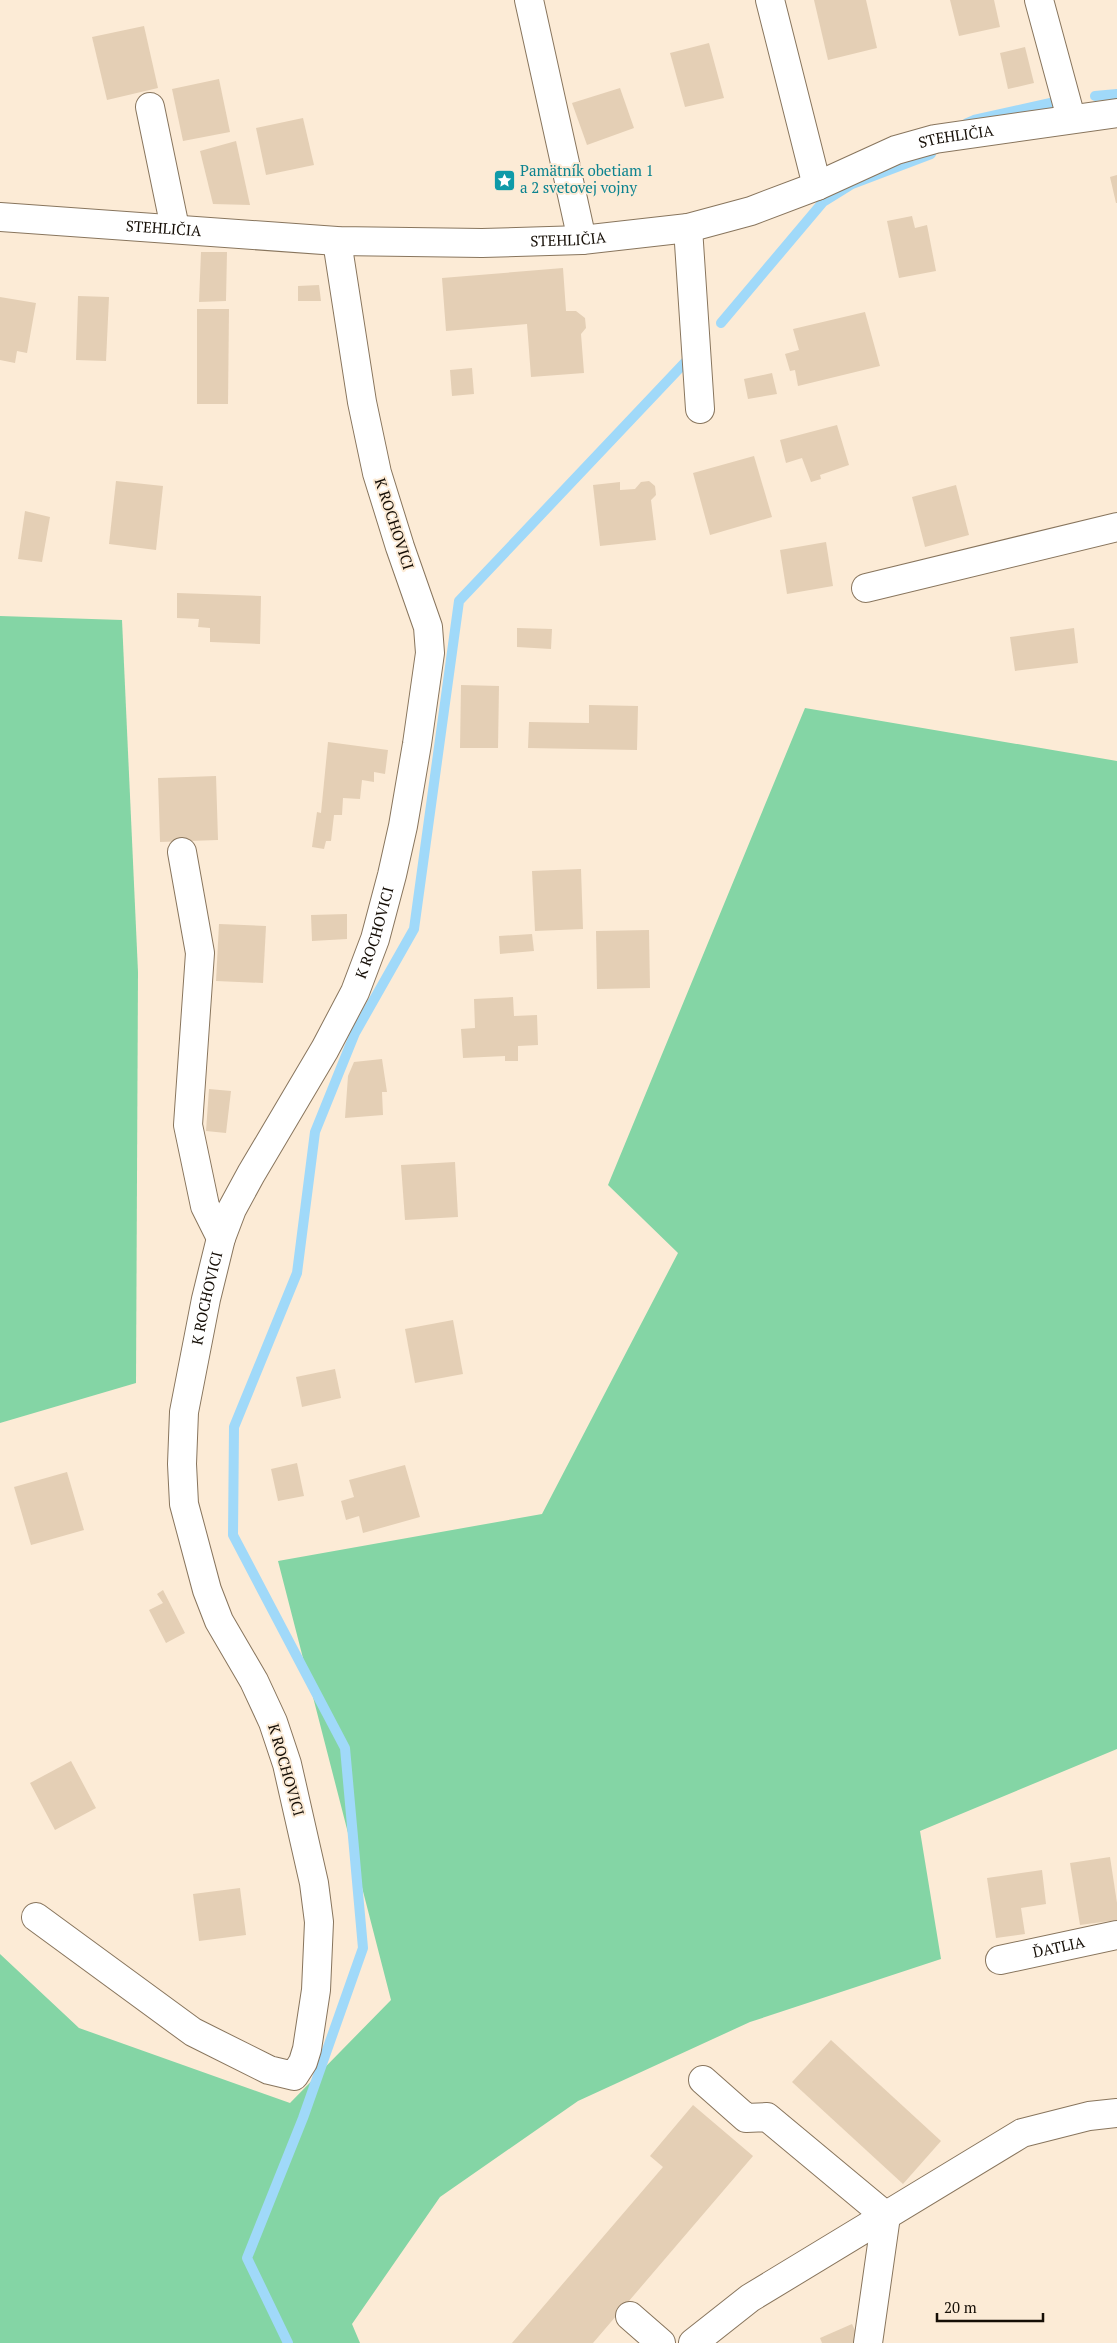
<svg xmlns="http://www.w3.org/2000/svg" width="1117" height="2343" viewBox="0 0 1117 2343" font-family="'PT Serif',serif">
  <rect width="100%" height="100%" fill="#fcebd6"/>
  <g fill="#84d5a5">
    <path d="M0 616 122 620 138 972 136 1383 0 1423Z"/>
    <path d="M805 708 1117 761V1749L920 1831 941 1959 750 2022 578 2101 440 2197 352 2324 360 2343H0V1954L79 2028 290 2103 391 2000 278 1561 542 1514 678 1253 608 1185Z"/>
  </g>
  <g fill="none" stroke-linecap="round" stroke-linejoin="round">
    <g stroke="#a0d9f9" stroke-width="10">
      <path d="M1095 96 1117 94"/>
      <path d="M967 123 974 120 1064 100"/>
      <path d="M721 323 823 202 852 184 931 154"/>
      <path d="M288 2343 247 2258 303 2118 363 1948 345 1748 233 1535 234 1427 297 1273 315 1132 355 1033 414 929 459 601 692 355"/>
    </g>
  </g>
  <g fill="#e4cfb5">
    <path d="M814 0H866L877 48 828 60Z"/>
    <path d="M950 0H994L1000 27 959 36Z"/>
    <path d="M144 26 158 88 107 100 92 37Z"/>
    <path d="M709 43 724 98 685 107 670 53Z"/>
    <path d="M1025 47 1034 83 1008 89 1000 53Z"/>
    <path d="M219 79 230 132 183 141 172 89Z"/>
    <path d="M620 88 634 128 587 145 572 103Z"/>
    <path d="M303 118 314 165 266 175 256 128Z"/>
    <path d="M236 141 250 205 213 204 200 151Z"/>
    <path d="M1117 175V203H1116L1110 177Z"/>
    <path d="M912 216 915 228 927 225 936 271 899 278 887 221Z"/>
    <path d="M201 252H227L226 301 199 302Z"/>
    <path d="M563 268 566 311H576L585 318 586 328 581 334 584 373 531 377 527 324 446 331 442 278Z"/>
    <path d="M319 285 321 301H298V286Z"/>
    <path d="M78 296 109 297 106 361 76 360Z"/>
    <path d="M0 297 36 303 27 353 17 351 15 363 0 360Z"/>
    <path d="M197 309H229L228 404H197Z"/>
    <path d="M865 312 880 366 798 386 795 370 790 371 785 354 799 350 793 329Z"/>
    <path d="M472 368 474 394 452 396 450 370Z"/>
    <path d="M772 373 777 394 748 399 744 379Z"/>
    <path d="M837 425 849 465 820 475 821 479 811 482 802 458 786 463 780 440Z"/>
    <path d="M754 456 772 517 710 535 693 473Z"/>
    <path d="M116 481 163 486 156 550 109 544Z"/>
    <path d="M649 481 655 486 656 495 651 500 656 540 600 546 593 485 620 482V490L635 489 641 482Z"/>
    <path d="M956 485 969 535 925 547 912 497Z"/>
    <path d="M25 511 50 517 42 562 18 559Z"/>
    <path d="M826 542 833 586 787 594 780 550Z"/>
    <path d="M177 593 261 596 260 644 210 642V628L198 627 199 619 177 618Z"/>
    <path d="M517 628 552 629 551 649 517 647Z"/>
    <path d="M1074 628 1078 663 1015 671 1010 637Z"/>
    <path d="M461 685 499 686 498 748H460Z"/>
    <path d="M589 705 638 706 637 750 528 748 529 722 589 723Z"/>
    <path d="M328 742 388 750 385 774 374 772V782L362 780 360 799 343 798 342 815H334L331 841H326L324 849 312 847 317 812 321 813Z"/>
    <path d="M216 776 218 840 160 842 158 778Z"/>
    <path d="M581 869 583 929 535 931 532 871Z"/>
    <path d="M347 914V939L312 941 311 915Z"/>
    <path d="M219 924 266 926 263 983 216 981Z"/>
    <path d="M649 930 650 988 597 989 596 931Z"/>
    <path d="M532 934 534 951 500 954 499 936Z"/>
    <path d="M513 997 514 1016 537 1015 538 1045 518 1046V1061H505V1056L463 1058 461 1029 475 1028 474 999Z"/>
    <path d="M382 1059 387 1092H382L383 1115 345 1118 348 1076 354 1062Z"/>
    <path d="M209 1089 231 1091 226 1133 206 1131Z"/>
    <path d="M455 1162 458 1217 405 1220 401 1165Z"/>
    <path d="M453 1320 463 1374 415 1383 405 1329Z"/>
    <path d="M335 1369 341 1398 302 1407 296 1377Z"/>
    <path d="M297 1463 304 1496 278 1501 271 1469Z"/>
    <path d="M405 1465 420 1517 363 1533 359 1516 346 1520 341 1501 354 1497 349 1480Z"/>
    <path d="M67 1472 84 1530 31 1545 14 1487Z"/>
    <path d="M163 1590 185 1633 166 1643 149 1610 163 1603 157 1594Z"/>
    <path d="M71 1761 96 1808 55 1830 30 1783Z"/>
    <path d="M1110 1857 1117 1903V1920L1080 1925 1070 1863Z"/>
    <path d="M1042 1870 1046 1904 1021 1908 1025 1934 996 1938 987 1878Z"/>
    <path d="M240 1888 246 1935 199 1941 193 1894Z"/>
    <path d="M831 2040 941 2141 903 2184 792 2082Z"/>
    <path d="M693 2105 753 2156 593 2343H512L663 2167 650 2156Z"/>
    <path d="M852 2324 861 2343H822L820 2338Z"/>
  </g>
  <g fill="none" stroke-linecap="round" stroke-linejoin="round">
    <defs>
      <g id="minor">
        <path d="M529 0 582 240"/>
        <path d="M770 0 817 186"/>
        <path d="M1039 0 1071 118"/>
        <path d="M150 107 175 228"/>
        <path id="s1" d="M0 217 337 241 482 243 582 240 688 228 751 211 817 186 896 150 935 139 1117 113"/>
        <path d="M688 228 700 409"/>
        <path d="M866 588 1117 527"/>
        <path d="M182 852 200 953 188 1125 205 1206 221 1238"/>
        <path id="s2" d="M36 1917 193 2032 269 2070 294 2076 303 2062 307 2049 316 1990 319 1922 314 1883 287 1764 273 1722 254 1681 219 1621 207 1590 184 1504 182 1464 184 1412 206 1299 221 1238 232 1209 251 1174 325 1049 355 992 375 939 392 875 403 826 417 744 430 653 428 627 400 547 377 473 362 402 337 241"/>
        <path id="s3" d="M1000 1960 1117 1935"/>
        <path d="M703 2080 746 2118 767 2117 886 2216 868 2343"/>
        <path d="M630 2316 661 2343"/>
        <path d="M693 2343 750 2298 1022 2133 1089 2116 1117 2113"/>
      </g>
    </defs>
    <use href="#minor" stroke="#88755d" stroke-width="30"/>
    <use href="#minor" stroke="#fff" stroke-width="28"/>
  </g>
  <defs>
    <symbol id="sight-square" viewBox="-11 -11 22 22"><rect x="-9" y="-9" width="18" height="18" rx="4" fill="#0f9aa8" stroke="#fcebd6"/><path d="M0-6L1.8-2.2L6-1.7L2.9 1.2L3.7 5.4L0 3.3L-3.7 5.4L-2.9 1.2L-6-1.7L-1.8-2.2Z" fill="#fff"/></symbol>
  </defs>
  <g fill-rule="evenodd">
    <use href="#sight-square" x="492" y="168" width="25" height="25"/>
  </g>
  <g text-anchor="middle" stroke-width="4" stroke-linejoin="round" paint-order="stroke">
    <g font-size="15" fill="#150e06" stroke="#fcebd6">
      <text dy="5" stroke="none"><textPath href="#s1" startOffset="974">STEHLIČIA</textPath></text>
      <text dy="5" stroke="none"><textPath href="#s1" startOffset="164">STEHLIČIA</textPath></text>
      <text dy="5" stroke="none"><textPath href="#s1" startOffset="569">STEHLIČIA</textPath></text>
      <text transform="translate(394 524) rotate(72)" y="5">K ROCHOVICI</text>
      <text dy="5" stroke="none"><textPath href="#s2" startOffset="1519">K ROCHOVICI</textPath></text>
      <text dy="5" stroke="none"><textPath href="#s2" startOffset="1114">K ROCHOVICI</textPath></text>
      <text transform="translate(286 1770) rotate(74)" y="5">K ROCHOVICI</text>
      <text dy="5" stroke="none"><textPath href="#s3" startOffset="60">ĎATLIA</textPath></text>
    </g>
    <g font-size="15" fill="#0d838f" stroke="#fcebd6" text-anchor="start">
      <text x="520" y="176">Pamätník obetiam 1<tspan x="520" dy="17">a 2 svetovej vojny</tspan></text>
    </g>
  </g>
  <path d="M937 2313v8h106v-8" fill="none" stroke="#150e06" stroke-width="2.5"/>
  <text x="944" y="2313" font-size="15" fill="#150e06" stroke="#fcebd6" stroke-width="4" paint-order="stroke">20 m</text>
</svg>
